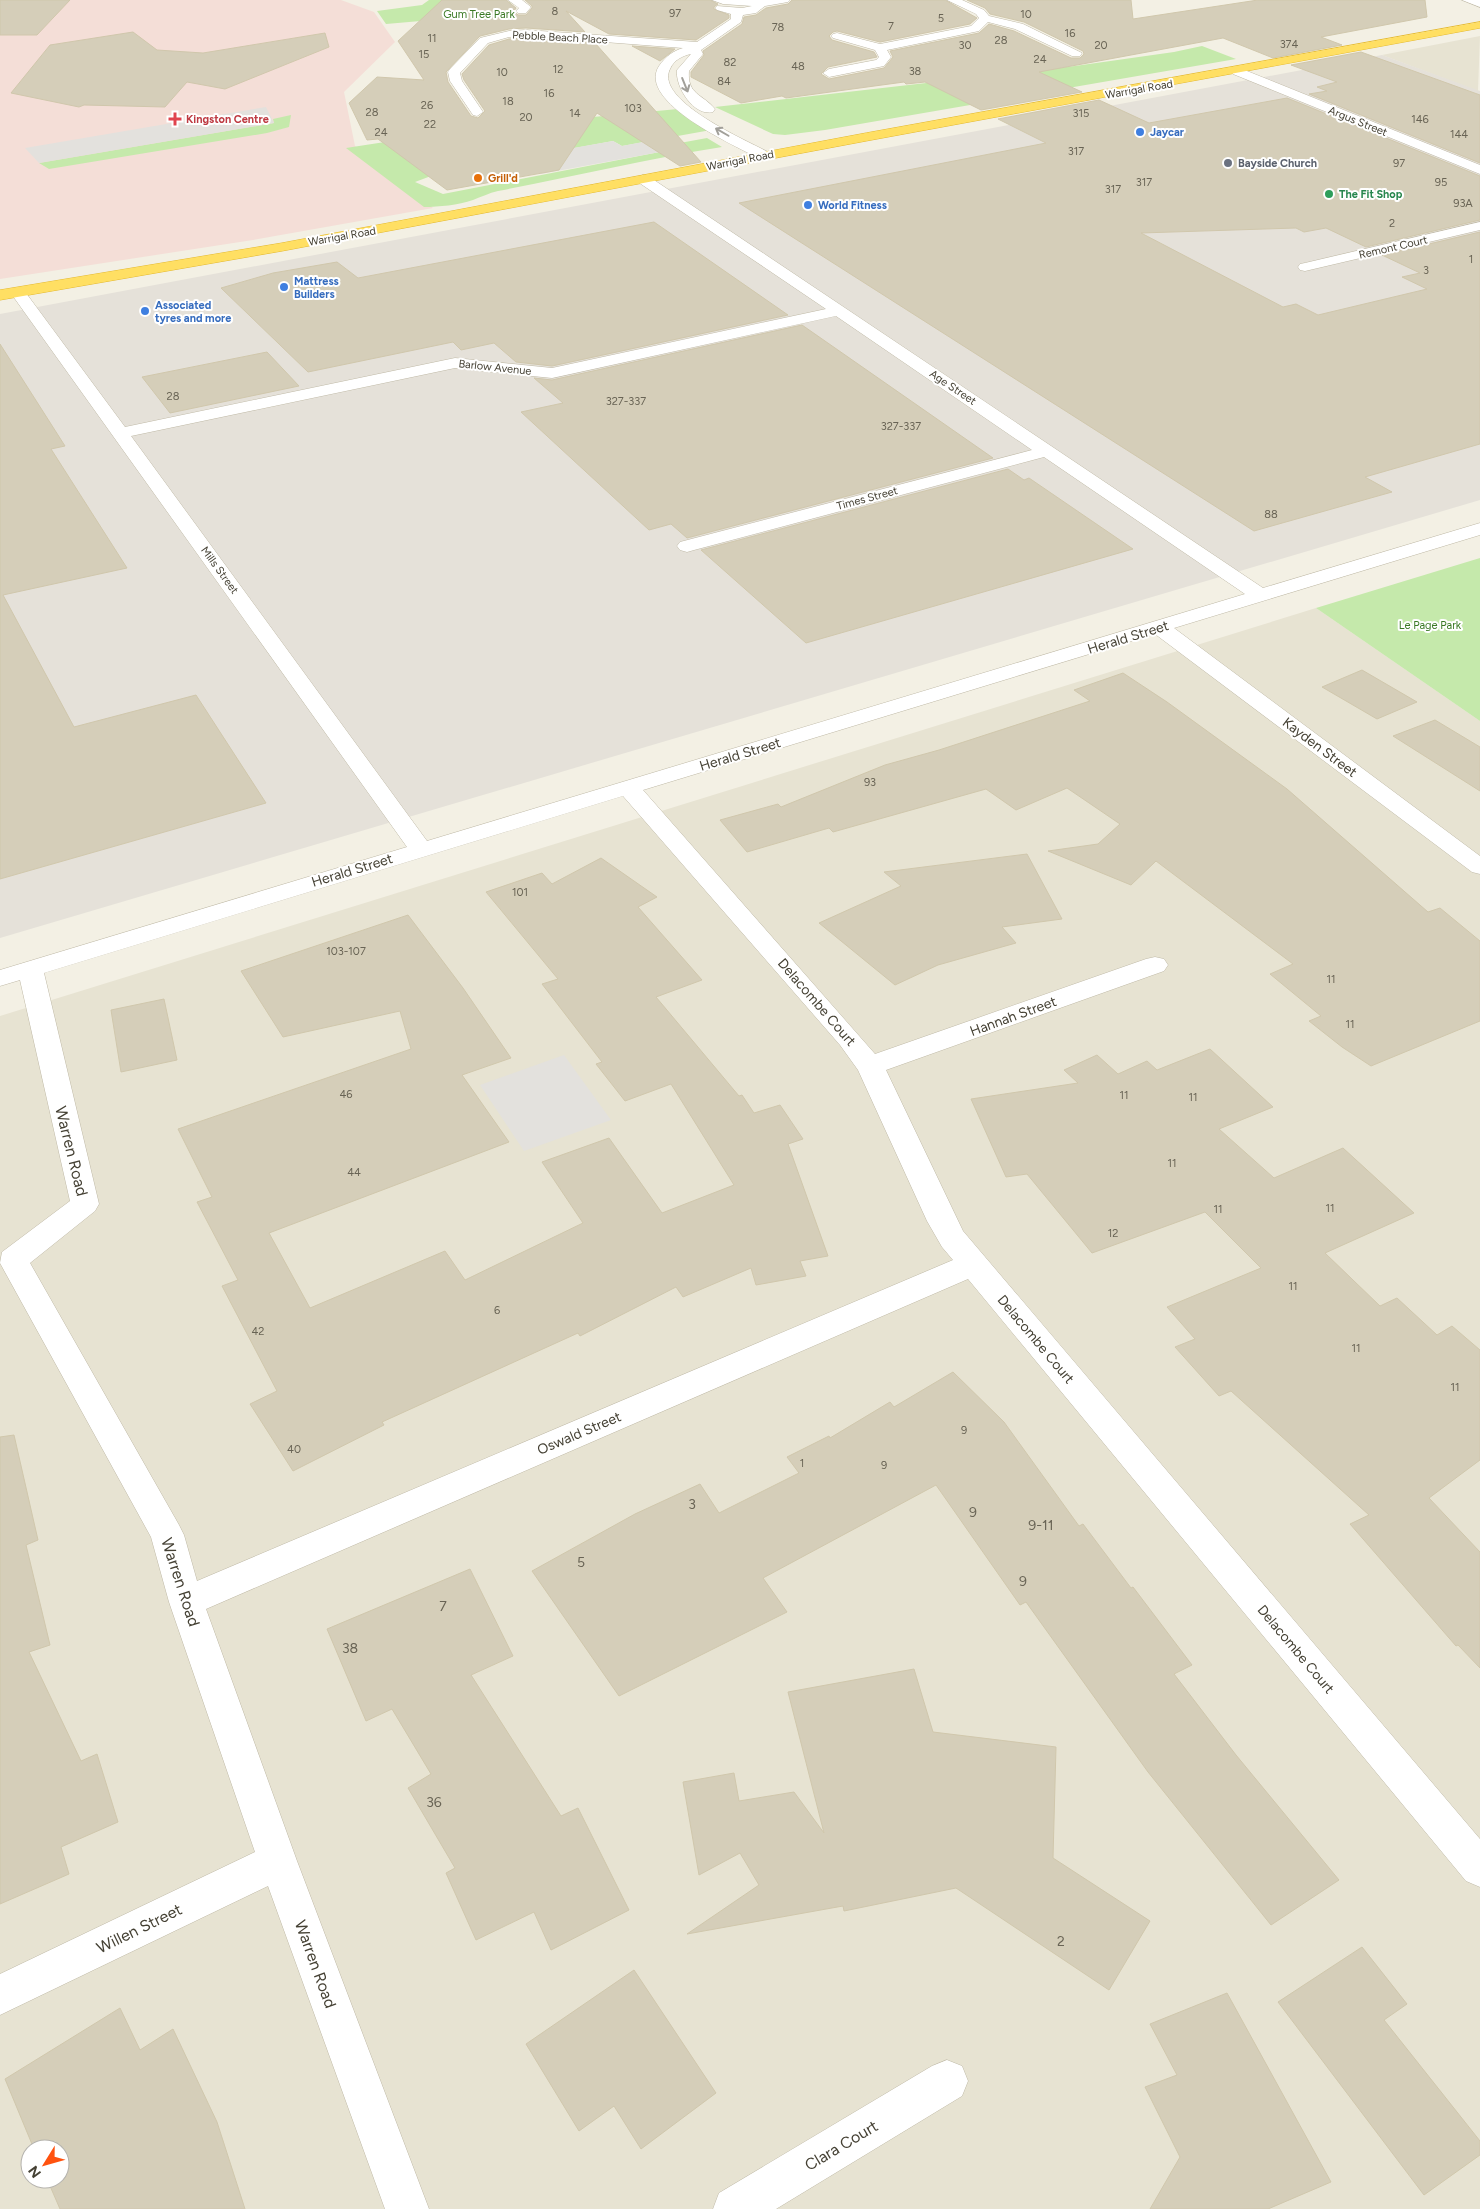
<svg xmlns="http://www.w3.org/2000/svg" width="1480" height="2209" viewBox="0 0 1480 2209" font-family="Figtree,sans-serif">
  <rect width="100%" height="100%" fill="#f3f0e4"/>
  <g fill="#e7e3d2" fill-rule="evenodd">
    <path d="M1480 36 1478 91 1382 55Z"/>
    <path d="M1316 608 1480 721V2209H0V1016ZM30 2149H60V2179H30Z"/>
  </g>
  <path fill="#e5e1d9" d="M1382 55 1480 91V500L0 938V314Z"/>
  <path fill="#f4ded7" d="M0 0H341L374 12 395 42 344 92 355 146 433 208 253 240 0 279Z"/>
  <g fill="#c5e9ab">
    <path d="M429 0H503L511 3 513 13 386 24 377 11 422 5Z"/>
    <path d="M1202 46 1236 59 825 130 785 135 773 134 715 107 1075 66 1174 52Z"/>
    <path d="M678 109 711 130 622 146 613 141 439 173 415 182 443 194 675 149 669 145 707 138 722 147C646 159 572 177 498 191 489 193 481 197 473 200 458 205 439 207 424 207L346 148 476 128 478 117 501 116 507 125Z"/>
    <path d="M291 115 289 127 267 133 49 169 39 163 274 123 273 119Z"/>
    <path d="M1480 558V721L1316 608Z"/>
  </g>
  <g fill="#e3e1dd">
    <path d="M266 107 274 123 39 163 25 148Z"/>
    <path d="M658 139 676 149 541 174 516 158 613 141 622 146Z"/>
    <path d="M564 1055 611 1120 524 1151 480 1085Z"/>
  </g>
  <g fill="#d5ceb9" stroke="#d0c7ac">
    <path d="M0 0H70L37 35H0Z"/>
    <path d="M442 0H506L516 8 514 11 518 15H526L532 8V6L525 0H710L718 4 714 7V9L729 15V18L696 40 609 34 566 11 585 32 526 28 509 29 480 36 446 72 448 82 471 116 478 118 485 111 464 80 462 74 489 45 509 39 526 38 595 43 701 162 680 166 597 113 559 170 447 190 378 139 367 140 349 103 377 77 424 80 398 41Z"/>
    <path d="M792 0H945L977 18 970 24 880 42 837 31 833 32 829 36 832 40 874 52 877 57 828 67 821 74 829 79 884 68 893 57 890 51 979 33 989 24 1014 31 1071 58H1080L1084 54 1083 51 1024 22 990 14 985 8 967 0H1131L1133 19 1258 0H1425L1427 17 1321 37 1342 45 1273 58 1223 38 1039 72 1082 92 981 110 925 82 906 84 904 82 786 98 782 96 741 103 691 77V72L704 55 703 51 742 24 744 17 756 15 766 8 788 4Z"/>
    <path d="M133 32 157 50 203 53 325 33 329 47 225 89 187 82 165 107 84 105 79 107 11 93 50 45Z"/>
    <path d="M632 46 675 49 660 61Z"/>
    <path d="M1361 52 1480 95V163L1309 94 1327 91 1317 87 1337 82 1291 65Z"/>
    <path d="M1287 98 1480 176V220L1366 247 1326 228 1304 232 1296 228 1141 233 1283 307 1296 304 1318 315 1427 289 1402 277 1420 273 1382 255 1480 232V444L1365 477 1392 492 1254 531 739 203 1046 143 998 119 1099 100 1149 123Z"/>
    <path d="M654 222 788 315 552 366 516 362 494 343 461 350 453 342 308 372 221 288 273 273 337 262 358 278Z"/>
    <path d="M802 325 993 458 687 538 671 524 649 530 521 412 563 403 534 378 552 380Z"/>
    <path d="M0 344 65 446 51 449 127 568 3 595 74 727 196 695 266 803 0 879Z"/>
    <path d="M267 352 299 386 170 413 142 377Z"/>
    <path d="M1008 469 1024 480 1029 478 1133 549 806 643 701 550Z"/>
    <path d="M1362 670 1417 702 1377 719 1322 687Z"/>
    <path d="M1123 673 1167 702 1287 789 1428 912 1440 908 1480 941V1021L1371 1066 1342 1047 1309 1021 1321 1016 1270 974 1293 964 1156 861 1131 885 1048 851 1098 844 1120 824 1067 788 1016 810 986 789 833 832 829 828 747 852 720 820 778 804 781 807 885 765 939 750 1090 701 1074 690Z"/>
    <path d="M1435 720 1480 747V791L1393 736Z"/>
    <path d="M1027 854 1062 919 1002 927 1016 943 938 965 895 985 819 923 901 886 884 872Z"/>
    <path d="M601 858 657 897 638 907 702 980 656 997 739 1096 742 1095 754 1113 780 1105 803 1139 788 1144 828 1256 800 1261 806 1276 756 1285 751 1268 683 1297 676 1287 580 1336 578 1333 382 1422 384 1425 293 1471 250 1404 277 1391 222 1286 238 1280 197 1202 212 1197 178 1129 411 1049 400 1011 283 1037 241 971 408 915 463 988 511 1058 462 1075 509 1142 269 1233 310 1308 445 1251 465 1280 583 1223 542 1162 609 1138 662 1213 734 1185 671 1084 625 1101 596 1064 602 1062 542 984 558 979 486 892 542 873 552 884Z"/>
    <path d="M164 999 177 1060 121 1072 111 1010Z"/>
    <path d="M1210 1049 1273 1107 1219 1129 1274 1178 1343 1148 1414 1213 1325 1253 1380 1306 1397 1298 1437 1335 1452 1326 1480 1350V1460L1429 1498 1480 1552V1668L1458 1645 1456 1646 1350 1524 1369 1515 1231 1391 1219 1396 1175 1347 1195 1339 1167 1307 1261 1268 1205 1212 1092 1253 1027 1174 1006 1177 971 1099 1078 1083 1064 1070 1097 1055 1118 1074 1147 1061 1157 1070Z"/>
    <path d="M953 1372 1004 1422 1079 1526 1083 1524 1131 1588 1133 1587 1192 1665 1174 1674 1236 1755 1339 1880 1271 1925 1148 1772 1026 1602 1020 1605 936 1485 763 1578 787 1612 619 1696 532 1571 635 1514 700 1484 719 1513 799 1473 787 1457 829 1436 830 1438 890 1402 894 1407Z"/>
    <path d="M14 1435 38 1540 26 1545 50 1645 29 1652 81 1761 97 1754 118 1822 61 1847 69 1874 0 1904V1437Z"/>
    <path d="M470 1569 513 1656 471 1675 561 1816 578 1808 629 1910 551 1950 534 1912 476 1940 446 1873 455 1868 408 1788 431 1774 392 1709 366 1721 327 1629Z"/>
    <path d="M914 1669 933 1732 1056 1747 1053 1858 1150 1921 1109 1990 956 1888 844 1911 843 1906 687 1934 759 1885 740 1853 699 1875 683 1782 734 1773 739 1801 794 1792 824 1833 788 1692Z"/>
    <path d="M1362 1947 1407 2004 1384 2020 1480 2141V2155L1424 2195 1278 2002Z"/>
    <path d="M634 1970 716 2093 641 2149 614 2106 579 2131 526 2044Z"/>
    <path d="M1227 1993 1331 2182 1268 2209H1150L1180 2157 1145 2087 1177 2075 1150 2024Z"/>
    <path d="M120 2008 140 2050 173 2029 217 2122 245 2209H60L47 2179H60V2149H34L5 2079Z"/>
  </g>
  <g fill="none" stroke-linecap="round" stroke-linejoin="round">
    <defs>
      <g id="street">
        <path d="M508 0H522L531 7 526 13H518L516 11 519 8Z"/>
        <path d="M712 0H790L788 2 765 6 756 13 743 15 741 22 701 50 703 54 689 71C687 95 703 94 715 109L713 112C694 117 675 87 677 70L691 54C682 56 674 60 670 69 654 101 748 141 770 153L772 156 770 159H760C736 146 636 102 659 66 666 56 673 51 683 48L526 36 509 37 488 43 460 73 462 81 483 112 477 116 473 115 450 81 448 72 450 69 480 38 484 37 509 31 526 30 697 42 731 19V14L717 10 715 8 717 6 742 8 752 6 723 4Z"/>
        <path d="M947 0H962L984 10 989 16 1023 24 1082 53 1080 56H1072L1015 29 988 22 979 31 887 50 891 57 884 66 829 77 823 73 829 69 876 60 879 57 875 50 833 38 831 36 833 34 837 33 880 44 971 26 979 18 976 14Z"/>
        <path d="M1462 0H1480V7Z"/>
        <path d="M1237 67 1480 165V174L1233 74 1231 71 1233 68Z"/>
        <path d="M643 175 648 176 1263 588 1480 523V535L1174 628 1480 856V874L1472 872 1155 634 643 790 875 1054 1146 959 1155 957 1164 959 1168 965 1164 971 886 1070 963 1231 1480 1839V1887L1466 1881 968 1279 206 1609 297 1861 429 2209H385L268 1886 0 2015V1974L255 1852 169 1602 151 1537 0 1263 2 1252 70 1201 20 980 0 986V970L407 847 10 292 13 289H23L125 427 455 358 552 368 826 309 638 182 636 179ZM836 316 1032 450 680 542 677 546 680 550 687 552 694 550 1044 457 1245 594 427 841 131 436 455 368 552 378ZM623 796 840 1045 858 1070 927 1221 942 1247 953 1260 197 1581 184 1535 179 1525 30 1263 95 1211 99 1204 44 973Z"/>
        <path d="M1480 222V230L1305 271 1300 270 1298 267 1300 264 1305 263Z"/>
        <path d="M947 2060 962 2066 968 2081 962 2096 776 2209H713L719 2193 932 2066Z"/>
      </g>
      <path id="highway" d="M1480 22V28L866 141 282 251 0 300V290L282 243 866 133Z"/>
    </defs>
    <use href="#street" stroke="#bfb9a6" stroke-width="1"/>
    <use href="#highway" stroke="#e4b82d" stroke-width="1"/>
    <use href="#street" fill="#fff" fill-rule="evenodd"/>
    <use href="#highway" fill="#ffdf63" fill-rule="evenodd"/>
  </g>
  <defs><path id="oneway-shaft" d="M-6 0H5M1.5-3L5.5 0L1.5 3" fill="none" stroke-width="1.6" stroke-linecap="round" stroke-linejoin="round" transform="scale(1.25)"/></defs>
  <g stroke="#a2a09a">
    <use href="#oneway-shaft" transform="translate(685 85) rotate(68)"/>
    <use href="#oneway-shaft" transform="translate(722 132) rotate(-150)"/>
  </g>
  <path fill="#e0444e" stroke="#fff" stroke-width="2" d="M172.5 111.5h5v5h5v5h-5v5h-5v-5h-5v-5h5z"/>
  <g fill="#3f7fe0" stroke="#fff" stroke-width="2">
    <circle cx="1140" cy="132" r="5"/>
    <circle cx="808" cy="205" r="5"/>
    <circle cx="284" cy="287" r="5"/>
    <circle cx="145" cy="311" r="5"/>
  </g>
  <circle fill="#6b7280" stroke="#fff" stroke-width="2" cx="1228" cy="163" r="5"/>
  <circle fill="#e8710a" stroke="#fff" stroke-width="2" cx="478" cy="178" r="5"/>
  <circle fill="#2e9e5b" stroke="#fff" stroke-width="2" cx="1329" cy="194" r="5"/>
  <g text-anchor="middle" stroke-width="4" stroke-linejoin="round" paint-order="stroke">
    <g font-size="11" fill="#696455">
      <text x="555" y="15">8</text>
      <text x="675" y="17">97</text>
      <text x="1026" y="18">10</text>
      <text x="941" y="22">5</text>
      <text x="891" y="30">7</text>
      <text x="778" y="31">78</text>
      <text x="1070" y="37">16</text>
      <text x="432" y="42">11</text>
      <text x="1001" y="44">28</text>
      <text x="1289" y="48">374</text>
      <text x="965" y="49">30</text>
      <text x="1101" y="49">20</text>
      <text x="424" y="58">15</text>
      <text x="1040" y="63">24</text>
      <text x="730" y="66">82</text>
      <text x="798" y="70">48</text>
      <text x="558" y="73">12</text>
      <text x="915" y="75">38</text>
      <text x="502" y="76">10</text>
      <text x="724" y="85">84</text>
      <text x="549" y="97">16</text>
      <text x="508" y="105">18</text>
      <text x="427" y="109">26</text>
      <text x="633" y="112">103</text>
      <text x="372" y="116">28</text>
      <text x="575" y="117">14</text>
      <text x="1081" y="117">315</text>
      <text x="526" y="121">20</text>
      <text x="1420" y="123">146</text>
      <text x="430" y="128">22</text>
      <text x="381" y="136">24</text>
      <text x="1459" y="138">144</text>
      <text x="1076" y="155">317</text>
      <text x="1399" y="167">97</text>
      <text x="1144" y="186">317</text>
      <text x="1441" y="186">95</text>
      <text x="1113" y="193">317</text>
      <text x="1463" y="207">93A</text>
      <text x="1392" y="227">2</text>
      <text x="1471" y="263">1</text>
      <text x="1426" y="274">3</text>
      <text x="173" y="400">28</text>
      <text x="626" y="405">327-337</text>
      <text x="901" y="430">327-337</text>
      <text x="1271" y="518">88</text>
      <text x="870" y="786">93</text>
      <text x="520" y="896">101</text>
      <text x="346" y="955">103-107</text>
      <text x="1331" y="983">11</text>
      <text x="1350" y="1028">11</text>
      <text x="346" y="1098">46</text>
      <text x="1124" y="1099">11</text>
      <text x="1193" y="1101">11</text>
      <text x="1172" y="1167">11</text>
      <text x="354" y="1176">44</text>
      <text x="1330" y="1212">11</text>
      <text x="1218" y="1213">11</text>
      <text x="1113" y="1237">12</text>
      <text x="1293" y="1290">11</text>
      <text x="497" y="1314">6</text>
      <text x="258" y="1335">42</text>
      <text x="1356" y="1352">11</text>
      <text x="1455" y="1391">11</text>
      <text x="964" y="1434">9</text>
      <text x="294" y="1453">40</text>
      <text x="802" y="1467">1</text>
      <text x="884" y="1469">9</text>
    </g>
    <g font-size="11" fill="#3a7925" stroke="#fff">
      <text x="479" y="18">Gum Tree Park</text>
      <text x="1430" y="629">Le Page Park</text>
    </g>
    <g font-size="11" fill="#454134" stroke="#fff">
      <text transform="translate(560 37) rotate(3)" y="4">Pebble Beach Place</text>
      <text transform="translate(1139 89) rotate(-10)" y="4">Warrigal Road</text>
      <text transform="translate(1358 121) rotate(22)" y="4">Argus Street</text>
      <text transform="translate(740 160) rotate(-11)" y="4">Warrigal Road</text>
      <text transform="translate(342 236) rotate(-10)" y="4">Warrigal Road</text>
      <text transform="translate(1393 247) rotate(-13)" y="4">Remont Court</text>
      <text transform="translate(495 367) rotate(6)" y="4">Barlow Avenue</text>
      <text transform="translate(953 387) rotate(34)" y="4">Age Street</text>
      <text transform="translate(867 498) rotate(-15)" y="4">Times Street</text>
      <text transform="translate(220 570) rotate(54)" y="4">Mills Street</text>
    </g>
    <g font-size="11" font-weight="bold" fill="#be3a42" stroke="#fff" text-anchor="start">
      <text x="186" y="123">Kingston Centre</text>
    </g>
    <g font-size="11" font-weight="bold" fill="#366cbe" stroke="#fff" text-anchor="start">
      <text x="1150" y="136">Jaycar</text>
      <text x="818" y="209">World Fitness</text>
      <text x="294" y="285">Mattress<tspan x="294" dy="13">Builders</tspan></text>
      <text x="155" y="309">Associated<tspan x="155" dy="13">tyres and more</tspan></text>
    </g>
    <g font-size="11" font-weight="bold" fill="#5b616d" stroke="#fff" text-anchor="start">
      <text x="1238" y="167">Bayside Church</text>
    </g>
    <g font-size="11" font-weight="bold" fill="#c56008" stroke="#fff" text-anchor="start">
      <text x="488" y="182">Grill'd</text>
    </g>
    <g font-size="11" font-weight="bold" fill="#27864d" stroke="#fff" text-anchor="start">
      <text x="1339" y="198">The Fit Shop</text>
    </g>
    <g font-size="14" fill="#454134" stroke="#fff">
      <text transform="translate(1128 637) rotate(-17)" y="5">Herald Street</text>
      <text transform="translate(1320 747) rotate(37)" y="5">Kayden Street</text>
      <text transform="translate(740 754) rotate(-17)" y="5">Herald Street</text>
      <text transform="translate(352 870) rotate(-17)" y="5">Herald Street</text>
      <text transform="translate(817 1002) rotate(49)" y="5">Delacombe Court</text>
      <text transform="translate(1013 1016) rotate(-20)" y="5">Hannah Street</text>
      <text transform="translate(1036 1339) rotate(50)" y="5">Delacombe Court</text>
      <text transform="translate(579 1433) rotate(-23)" y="5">Oswald Street</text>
      <text transform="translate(1296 1649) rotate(50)" y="5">Delacombe Court</text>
    </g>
    <g font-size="14" fill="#696455">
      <text x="692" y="1509">3</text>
      <text x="973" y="1517">9</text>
      <text x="1041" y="1530">9-11</text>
      <text x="581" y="1567">5</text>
      <text x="1023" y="1586">9</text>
      <text x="443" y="1611">7</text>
      <text x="350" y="1653">38</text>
      <text x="434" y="1807">36</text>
      <text x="1061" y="1946">2</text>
    </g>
    <g font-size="16" fill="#454134" stroke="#fff">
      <text transform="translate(72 1151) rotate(76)" y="6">Warren Road</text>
      <text transform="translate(181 1582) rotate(72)" y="6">Warren Road</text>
      <text transform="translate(139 1928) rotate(-26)" y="6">Willen Street</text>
      <text transform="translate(316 1964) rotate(70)" y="6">Warren Road</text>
      <text transform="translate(841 2145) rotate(-31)" y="6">Clara Court</text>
    </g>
  </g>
  <g transform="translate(45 2164) rotate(233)"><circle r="24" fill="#ffffff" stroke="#b5b3ae"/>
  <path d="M0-4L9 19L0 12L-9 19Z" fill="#ff520f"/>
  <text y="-8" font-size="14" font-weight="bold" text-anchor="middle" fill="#454134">N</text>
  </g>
</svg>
